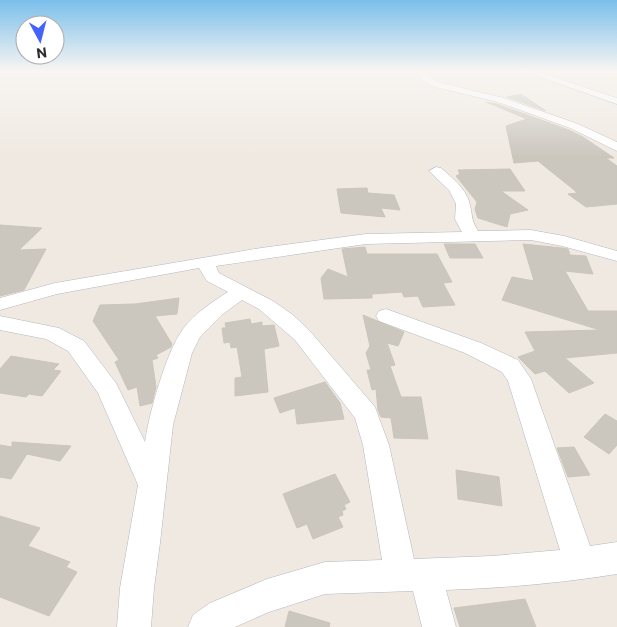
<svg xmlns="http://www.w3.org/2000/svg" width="617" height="627" viewBox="0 0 617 627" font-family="Commissioner,sans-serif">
  <rect width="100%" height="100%" fill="#efe9e1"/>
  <g fill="#cbc7bf" stroke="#cbc5ba">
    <path d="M521 94 546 111 507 97Z"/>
    <path d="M486 102 497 104 569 130 583 137 614 158H606L617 166V204L586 207 568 194 577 193 573 189 538 161 514 163 506 126 527 119Z"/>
    <path d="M510 169 525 191H501L528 210 510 214 507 227 478 218 475 209 477 202 456 176 460 174 458 170Z"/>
    <path d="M367 188 368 193 394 195 400 210 381 208 385 217 341 213 337 189Z"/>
    <path d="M0 225 42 228 19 250 46 249 24 290 0 296Z"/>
    <path d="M444 244H475L483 258H450Z"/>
    <path d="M523 244 562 248 568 249 570 255 586 256 593 274 565 271 588 311H617V353L565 358 594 383 569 393 545 371 535 374 518 357 535 351 525 332 600 330 502 300 512 277 534 281Z"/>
    <path d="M365 247 367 254H437L452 282 443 283 455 305 423 307 418 296 404 297 402 292 372 294V298L324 299 321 278 328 269 348 277 342 249Z"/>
    <path d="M179 298 177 314 155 316 172 344 171 347 156 355 158 358 152 360 156 387 152 403 140 406 137 387 128 390 115 362 119 360 93 321 100 305 135 304Z"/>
    <path d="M363 315 404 332 398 346 387 343 395 365 390 366 401 397H421L428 439 394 438 391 418 381 417 378 410 376 389 372 390 367 370H371L366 353 370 346Z"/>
    <path d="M250 319 251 324 262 322V326L274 325 279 346 264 349 268 392 235 396V378L242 377 237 347 231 348 230 342 224 343 222 328H226L225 323Z"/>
    <path d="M11 356 59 364 53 370 61 371 42 396 29 394 26 397 0 393V369Z"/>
    <path d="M325 382 340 403 344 419 297 424 295 408 280 413 274 398Z"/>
    <path d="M605 414 617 421V445L609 454 584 437Z"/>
    <path d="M12 442 71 446 60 461 27 454 11 479 0 477V445L12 447Z"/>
    <path d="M574 447 590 475 568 477 557 448Z"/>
    <path d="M456 470 499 477 502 506 458 499Z"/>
    <path d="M335 474 350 502 344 505 346 509 342 511 343 515 338 517 343 527 313 539 307 524 297 528 283 494Z"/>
    <path d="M0 516 40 528 28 546 70 562 66 567 77 572 49 616 0 597Z"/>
    <path d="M525 599 536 627H460L454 608Z"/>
    <path d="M289 611 330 623 329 627H285Z"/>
  </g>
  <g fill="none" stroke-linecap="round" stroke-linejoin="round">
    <defs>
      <g id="minor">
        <path d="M416 70H424L437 82 504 98 578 124 617 142V151L570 128 498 102 431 86 423 80Z"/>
        <path d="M521 70H532L617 98V104Z"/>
        <path d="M436 167 441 168C452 178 467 189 470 205 473 218 471 219 478 231L531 230 564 236 617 251V261L562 246 531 240 366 244 216 266 219 273 273 301 293 315 309 330 375 407 389 445 414 559 492 556 560 550 508 381 502 372 465 353 379 321 376 316 379 311 386 309 481 343 518 360 531 379 590 546 617 542V574C561 583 504 588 446 590L456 627H422L413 591 325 594 269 612 235 627H188L193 615 210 603 267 579 325 562 382 560 363 445 355 418 295 340 259 309 242 300 223 314 200 337 192 353 173 425 160 543 154 588 151 627H117L120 588 138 485 98 393 68 351 46 339 0 330V316L59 328 84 341 116 383 145 442C149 414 166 352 183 329 194 314 212 302 228 292L207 281 199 268 57 294 0 310V298L55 283 261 248 366 234 462 232 455 219 456 204 449 190 429 171Z"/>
      </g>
    </defs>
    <use href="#minor" stroke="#b4b7c1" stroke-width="1"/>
    <use href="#minor" fill="#fff" fill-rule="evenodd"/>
  </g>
  <linearGradient id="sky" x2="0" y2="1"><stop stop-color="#7abfeb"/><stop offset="0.45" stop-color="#f8f5f2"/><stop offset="1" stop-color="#f8f5f2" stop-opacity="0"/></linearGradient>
  <rect width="617" height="157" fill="url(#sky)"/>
  <g transform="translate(40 40) rotate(173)"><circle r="24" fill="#ffffff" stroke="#ababab"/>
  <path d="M0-4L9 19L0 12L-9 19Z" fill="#4264fb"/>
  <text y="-8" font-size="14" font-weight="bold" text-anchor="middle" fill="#2e2e2e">N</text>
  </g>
</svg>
